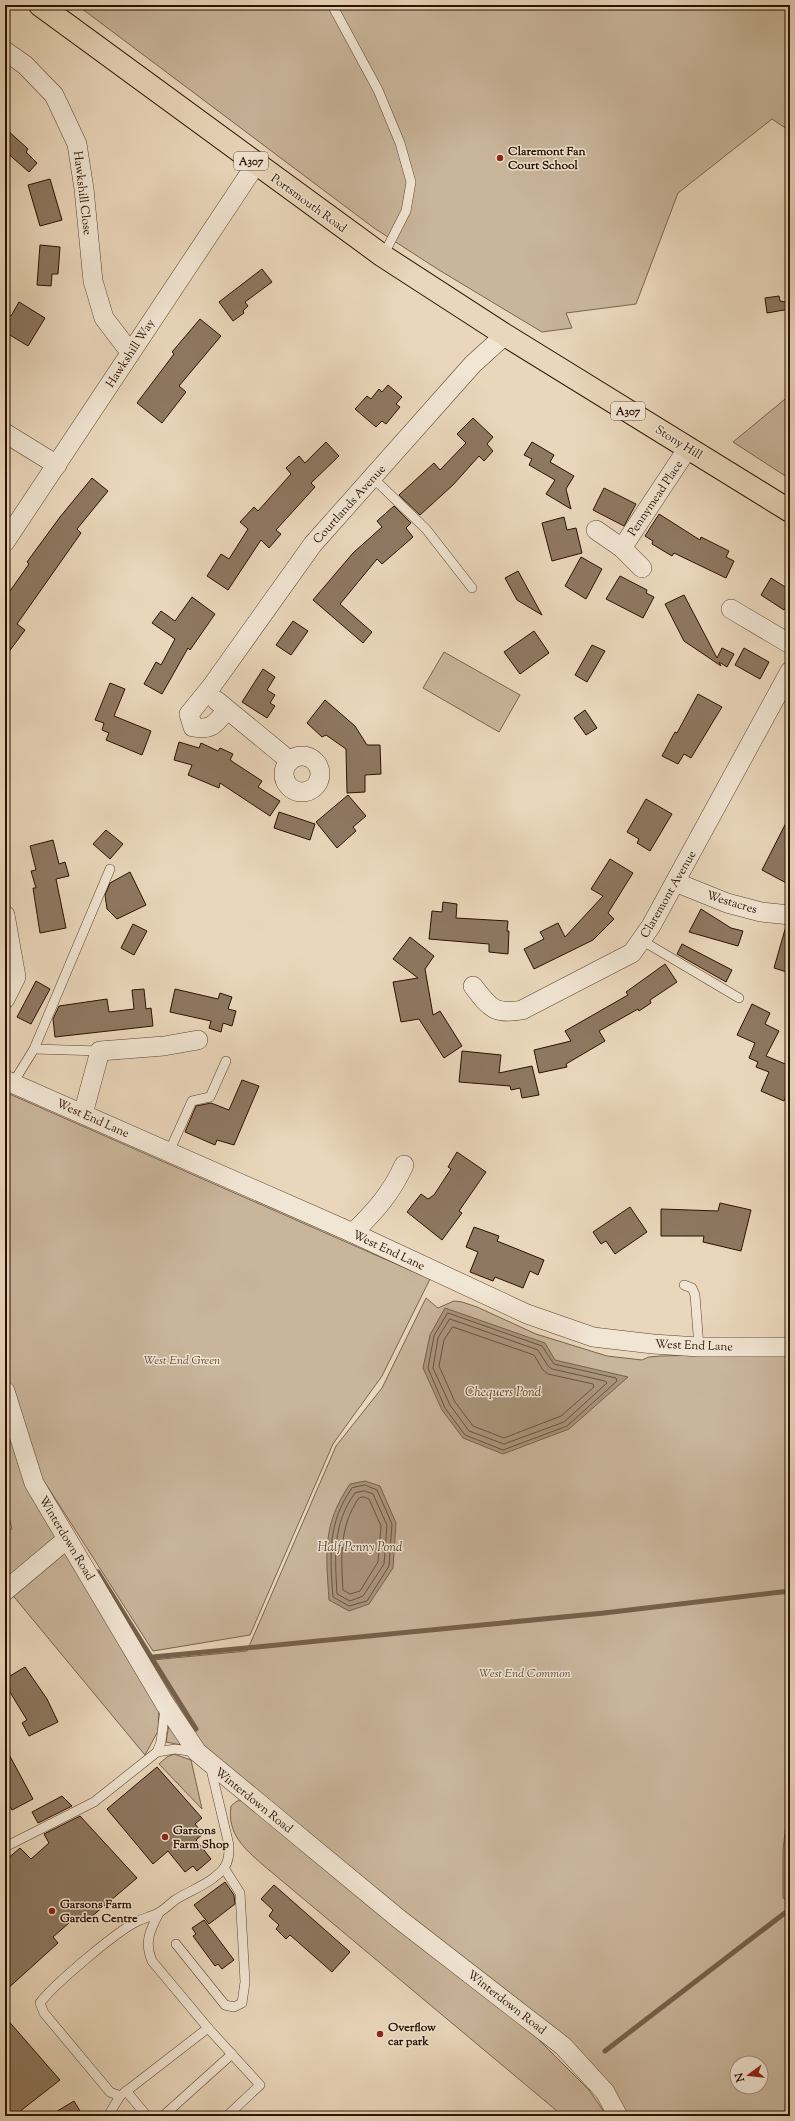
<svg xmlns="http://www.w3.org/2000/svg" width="795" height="2121" viewBox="0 0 795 2121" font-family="'Sorts Mill Goudy',serif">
  <rect width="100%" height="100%" fill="#ead7bb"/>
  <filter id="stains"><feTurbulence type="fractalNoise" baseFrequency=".005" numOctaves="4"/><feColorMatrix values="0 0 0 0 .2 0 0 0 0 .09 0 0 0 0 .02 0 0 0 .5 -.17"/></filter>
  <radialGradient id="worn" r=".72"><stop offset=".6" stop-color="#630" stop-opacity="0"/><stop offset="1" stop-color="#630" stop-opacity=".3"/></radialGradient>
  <g fill="#c9b59b" stroke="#7a634e" fill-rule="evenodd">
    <path d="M77 5H790V131L772 119 678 193 636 304 566 313 572 328 542 332 439 270 374 228Z"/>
    <path d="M790 395V479L733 442Z"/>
    <path d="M444 652 520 695 499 732 423 688Z"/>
    <path d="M5 1092 430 1279 382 1376 333 1444 250 1635 153 1651 33 1464 5 1380Z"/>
    <path d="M426 1298 438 1308 454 1301 462 1302 477 1307 536 1334 607 1356 642 1360 649 1357 661 1356 790 1353V2116H620L608 2095 217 1767 142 1661 247 1651 336 1446 382 1388ZM737 2063H761V2087H737Z"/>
    <path d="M5 1415 159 1707 158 1731 145 1755 5 1586V1531L12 1529 5 1501Z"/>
    <path d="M169 1725 181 1745 166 1742Z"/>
    <path d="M174 1754 191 1760 202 1809 159 1764 167 1757Z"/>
    <path d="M246 1800 532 2033 589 2090 607 2116H563L263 1865C244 1848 227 1834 231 1806L237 1801Z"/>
  </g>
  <g fill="#a9947b" stroke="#76604a">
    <path d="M445 1308 545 1343 555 1360 628 1377 569 1429 503 1454 463 1438 442 1410 423 1368 430 1335Z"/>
    <path d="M365 1481 380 1486 396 1523 393 1568 369 1604 349 1611 329 1600C326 1553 322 1525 350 1484Z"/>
    <path d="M790 1814V1902L783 1898V1850L787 1815Z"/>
  </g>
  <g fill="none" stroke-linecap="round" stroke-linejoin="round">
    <g stroke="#6a523e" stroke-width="1">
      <path d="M448 1313 542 1346 554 1364 616 1378 617 1381 567 1426 503 1450 465 1435 445 1408 428 1368 434 1336Z"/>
      <path d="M450 1319 538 1350 548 1366 552 1369 605 1381 607 1383 564 1422 504 1444 469 1431 450 1405 433 1368 438 1338Z"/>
      <path d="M453 1327 534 1355 543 1370 548 1374 593 1384 594 1387 561 1416 504 1438 473 1426 455 1402 439 1366 444 1340Z"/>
      <path d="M365 1485 377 1490 392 1524 389 1566 367 1601 349 1606 333 1597C330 1556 327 1523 352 1488Z"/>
      <path d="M365 1491 373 1494 387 1525 384 1564 363 1596 350 1601 337 1594C335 1557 332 1524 355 1493Z"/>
      <path d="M364 1497 369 1499 381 1526 378 1562 360 1591 350 1594 343 1590C341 1558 339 1526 359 1498Z"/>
      <path d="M790 1827 787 1851V1895L790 1897"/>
    </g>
    <g stroke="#76604a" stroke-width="5">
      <path d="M98 1572 196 1729"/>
      <path d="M153 1657 604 1613 790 1591"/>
      <path d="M605 2051 790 1909"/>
    </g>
  </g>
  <g fill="#8e7861" stroke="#2a1100">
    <path d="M5 128 28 149 26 152 37 163 29 172 5 151Z"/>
    <path d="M50 179 62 220 40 226 28 185Z"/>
    <path d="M40 245 60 247 58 274H52L51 286 37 285Z"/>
    <path d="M262 269 272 282 245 302 248 306 243 311 244 313 233 321 219 302Z"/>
    <path d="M779 296 780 301 790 303V309L767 313 765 298Z"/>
    <path d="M19 302 45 318 28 346 5 332V312L11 316Z"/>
    <path d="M200 319 221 336 179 386 186 392 162 423 137 403 174 354 172 352Z"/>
    <path d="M388 385 402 397 396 404 400 407 386 424 382 421 376 427 355 409 367 396 371 399 379 389 382 392Z"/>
    <path d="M473 418 493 437 487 444 493 451 484 461 479 456 453 485 420 515 399 495 434 463 440 470 466 443 457 434Z"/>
    <path d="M326 442 339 456 311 483 315 487 276 530 281 534 269 548 261 540 228 590 207 576 221 554 229 559 248 529 240 522 254 507 258 511 291 474 286 468 299 456 305 463Z"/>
    <path d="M532 442 554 455 550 462 574 476 566 489 571 509 546 494 555 480 529 465 532 459 524 455Z"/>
    <path d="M92 478 108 491 77 529 81 533 17 624 25 630 5 657V598L29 564 27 562 60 517Z"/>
    <path d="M604 488 636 504 624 526 593 510Z"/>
    <path d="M394 506 411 523 406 528 413 537 382 564 377 559 340 604 372 632 363 643 313 600 353 553 382 527 377 521Z"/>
    <path d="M659 514 700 540 701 537 729 551 726 557 734 561 726 578 674 553 672 556 652 544 653 541 645 536Z"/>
    <path d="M564 517 567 530 576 528 582 553 552 561 542 523Z"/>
    <path d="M581 557 602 569 586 599 565 586Z"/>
    <path d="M518 571 542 615 517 600 505 578Z"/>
    <path d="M620 576 647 590 646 593 654 597 643 618 606 599Z"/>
    <path d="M771 578 790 590V601L784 610 761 595Z"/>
    <path d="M684 595 717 658 722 648 734 654 727 667 719 662 721 666 684 641 665 604Z"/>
    <path d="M192 597 215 614 190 650 188 648 162 694 144 684 156 662 161 665 175 639 152 623 161 611 175 621Z"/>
    <path d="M293 621 308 631 291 655 276 645Z"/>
    <path d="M534 631 549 653 520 674 504 652Z"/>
    <path d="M592 645 605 651 587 682 575 675Z"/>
    <path d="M744 648 769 662 760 679 735 665Z"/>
    <path d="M263 669 275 677 267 690 275 695 270 703 275 706 267 718 242 702Z"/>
    <path d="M110 683 125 689 114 716 151 731 142 755 106 740 109 733 102 730 104 723 95 720Z"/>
    <path d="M698 694 722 707 691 758 684 754 678 764 662 756 675 732 677 733Z"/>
    <path d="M325 700 355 726 367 745H380L381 774 365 775V792L347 793 346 749 326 735 322 737 307 723Z"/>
    <path d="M585 710 597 728 586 735 574 718Z"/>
    <path d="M179 742 199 748 201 743 218 751 220 748 233 754 230 760 262 781 258 787 280 801 270 816 220 783 219 788 188 775 192 765 174 760Z"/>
    <path d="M348 795 366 816 353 827 356 831 337 848 316 822Z"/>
    <path d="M646 799 672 814 650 851 637 843 639 839 627 832Z"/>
    <path d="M279 812 315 824 310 840 274 828Z"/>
    <path d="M790 815V885L762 870Z"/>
    <path d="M106 830 123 844 110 859 93 844Z"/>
    <path d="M53 840 59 864 65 862 69 876 56 879 66 928 40 933 33 888H36L31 871 36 870 30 846Z"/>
    <path d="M610 859 633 873 608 913 614 919 593 940 534 969 524 949 544 939 540 932 558 923 565 937 603 896 591 889Z"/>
    <path d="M130 872 146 905 117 919 107 909 105 895 110 883Z"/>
    <path d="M443 902 457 904 456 918 508 921 507 931H509L508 954 489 952V944L429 939 432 911 442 912Z"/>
    <path d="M701 909 731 928 743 931 738 946 689 932Z"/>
    <path d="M133 924 147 931 134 955 121 948Z"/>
    <path d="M786 926H790V973L774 968Z"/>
    <path d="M410 937 434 956 425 969 433 1015 440 1011 462 1046 444 1058 419 1019 401 1022 393 982 418 978 393 959Z"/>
    <path d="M682 944 732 970 726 982 677 954Z"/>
    <path d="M665 964 677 982 650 1000 651 1003 639 1011 638 1009 599 1031 605 1041 566 1064 567 1067 539 1073 534 1050 571 1041 565 1031 628 995 626 992Z"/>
    <path d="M36 981 50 989 31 1024 17 1017Z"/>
    <path d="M144 989 146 1009 151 1008 153 1026 55 1037 53 1019 59 1006 107 999 109 1012 134 1009 132 990Z"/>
    <path d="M175 989 218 999 220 993 232 997 228 1009 236 1011 232 1026 223 1023 221 1032 209 1028 211 1021 170 1012Z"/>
    <path d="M752 1004 770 1013 765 1024 779 1031 766 1056 790 1066V1085L784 1101 761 1091 769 1072 756 1067 758 1062 749 1058 755 1043 737 1035Z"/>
    <path d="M462 1051 501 1055 499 1073 532 1066 539 1095 522 1098 520 1088 511 1090 510 1086 459 1082Z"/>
    <path d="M242 1080 259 1086 234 1145 217 1140 215 1145 185 1132 196 1106 211 1103 229 1110Z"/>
    <path d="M457 1152 486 1172 459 1211 462 1213 442 1240 407 1212 421 1194 428 1199 434 1195 451 1169 448 1167Z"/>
    <path d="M720 1203 751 1210 741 1251 703 1242 704 1236H661V1209L718 1211Z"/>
    <path d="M630 1207 647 1232 615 1254 606 1241 601 1244 593 1232Z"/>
    <path d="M474 1227 499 1236 497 1241 544 1260 538 1275 530 1271 523 1288 495 1277 493 1281 470 1272 478 1252 466 1247Z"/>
    <path d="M25 1667 47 1699 58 1722 29 1736 22 1723 27 1720 5 1684V1679Z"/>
    <path d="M5 1747 33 1799 12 1810 8 1803 5 1804Z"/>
    <path d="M157 1767 202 1818 195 1824 203 1834 196 1840 211 1859 197 1871 193 1866 185 1872 168 1851 153 1864 107 1809Z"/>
    <path d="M62 1796 72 1806 38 1823 32 1812Z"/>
    <path d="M80 1816 137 1878 84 1923 78 1915 53 1937 58 1943 5 1991V1861L20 1848 31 1859 49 1843 44 1834Z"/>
    <path d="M225 1882 234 1895 235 1904 209 1924 194 1905Z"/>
    <path d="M274 1885 350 1952 332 1972 290 1935 286 1939 276 1929 279 1925 269 1916 273 1910 261 1899Z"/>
    <path d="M204 1920 234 1960 222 1969 218 1964 215 1966 193 1936 196 1934 192 1928Z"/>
    <path d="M5 2017 60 2080 14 2116H5Z"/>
    <path d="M74 2101 83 2116H49Z"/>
  </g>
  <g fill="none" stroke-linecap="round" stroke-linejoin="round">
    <defs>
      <g id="service">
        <path d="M332 5 378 90 400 143 411 182 406 211 383 256"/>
        <path d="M372 477 426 529 472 588"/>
        <path d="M641 940 739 998"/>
        <path d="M34 1049 100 1051"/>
        <path d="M13 1083 34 1049 110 869"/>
        <path d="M169 1152 192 1101 210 1097 226 1061"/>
        <path d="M684 1285 692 1288 695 1295 699 1347"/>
        <path d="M157 1752 161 1742 165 1708"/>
        <path d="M5 1847 94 1802 157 1752 175 1749 196 1752"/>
        <path d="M176 1944 225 2005 234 2007 242 2003 245 1982 240 1893 224 1868"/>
        <path d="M208 2028 260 2085 227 2116"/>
        <path d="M126 2091 147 2116"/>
        <path d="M120 2096 110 2092 44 2013 40 2003C52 1986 118 1930 138 1921 145 1918 152 1916 158 1913 164 1910 170 1904 175 1900 191 1890 212 1883 224 1868 229 1861 229 1853 229 1845L210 1765"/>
        <path d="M108 2116 120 2096 208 2028 152 1961C144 1942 150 1930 159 1913"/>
        <path d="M163 2116 232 2054"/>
      </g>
      <g id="minor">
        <path d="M5 51 25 65 54 95 77 144 84 189 93 281 104 318 130 352"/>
        <path d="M5 433 57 465"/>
        <path d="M596 530 622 548 642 568"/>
        <path d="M5 542 256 164"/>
        <path d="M622 548 688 448"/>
        <path d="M731 609 790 644"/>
        <path d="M217 701 290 761"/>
        <path d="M227 710C215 723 213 731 193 727L189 714 211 687 313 544 473 364 505 335"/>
        <circle cx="302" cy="774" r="18"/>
        <path d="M675 882 727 903 761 912 790 915"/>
        <path d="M5 915 16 977 5 999"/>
        <path d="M473 986C489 1007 494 1015 522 1010L632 953 651 926 790 671"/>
        <path d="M5 1080 353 1233 527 1314 593 1337 653 1344 699 1347H790"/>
        <path d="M83 1114 100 1051 164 1046 198 1040"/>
        <path d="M353 1233C375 1211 391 1194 404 1165"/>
        <path d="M5 1391 34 1483 165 1704 197 1752 399 1919 563 2046 605 2092 618 2116"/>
        <path d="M5 1591 67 1539"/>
      </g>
      <path id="primary" d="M40 5 383 256 505 335 790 511"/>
    </defs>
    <use href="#service" stroke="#5a422f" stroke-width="10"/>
    <use href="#minor" stroke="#5a422f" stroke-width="20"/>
    <use href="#primary" stroke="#2a1100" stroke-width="24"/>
    <use href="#service" stroke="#f1e5d3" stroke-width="9"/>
    <use href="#minor" stroke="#f1e5d3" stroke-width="19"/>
    <use href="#primary" stroke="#ead7bb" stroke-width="22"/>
  </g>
  <g fill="#8f2418" stroke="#f1e5d3" stroke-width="1.5">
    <circle cx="500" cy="158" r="4"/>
    <circle cx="165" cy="1837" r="4"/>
    <circle cx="52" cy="1911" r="4"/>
    <circle cx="380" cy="2034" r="4"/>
  </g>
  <g text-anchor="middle" stroke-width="3" stroke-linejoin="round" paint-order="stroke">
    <g fill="#f1e5d3" stroke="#66513f" stroke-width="1">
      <rect x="234" y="152" width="34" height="18" rx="3"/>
      <rect x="611" y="402" width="34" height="18" rx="3"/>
    </g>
    <g font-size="11" font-weight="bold" fill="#2a1100">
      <text x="251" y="165">A307</text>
      <text x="628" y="415">A307</text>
    </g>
    <g font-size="12" font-weight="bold" fill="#2a1100" stroke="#f1e5d3" text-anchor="start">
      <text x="508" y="155">Claremont Fan<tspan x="508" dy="14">Court School</tspan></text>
      <text x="173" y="1834">Garsons<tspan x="173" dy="14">Farm Shop</tspan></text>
      <text x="60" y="1908">Garsons Farm<tspan x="60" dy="14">Garden Centre</tspan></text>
      <text x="388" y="2031">Overflow<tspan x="388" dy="14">car park</tspan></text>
    </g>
    <g font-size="12" fill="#2a1100" stroke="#f1e5d3">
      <text transform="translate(83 193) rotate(83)" y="4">Hawkshill Close</text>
      <text transform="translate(309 203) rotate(36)" y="4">Portsmouth Road</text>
      <text transform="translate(130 353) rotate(-57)" y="4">Hawkshill Way</text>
      <text transform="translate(679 442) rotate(32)" y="4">Stony Hill</text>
      <text transform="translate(655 498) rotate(-56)" y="4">Pennymead Place</text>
      <text transform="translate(349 504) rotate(-48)" y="4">Courtlands Avenue</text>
      <text transform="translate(668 894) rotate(-60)" y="4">Claremont Avenue</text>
      <text transform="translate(732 902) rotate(17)" y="4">Westacres</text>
      <text transform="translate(93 1118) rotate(24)" y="4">West End Lane</text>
      <text transform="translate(389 1250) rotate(25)" y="4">West End Lane</text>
      <text transform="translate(694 1345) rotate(2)" y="4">West End Lane</text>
      <text transform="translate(67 1538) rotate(59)" y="4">Winterdown Road</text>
      <text transform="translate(254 1800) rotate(39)" y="4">Winterdown Road</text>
      <text transform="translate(507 2002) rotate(38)" y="4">Winterdown Road</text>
    </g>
    <g font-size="12" font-style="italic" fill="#624a36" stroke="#f1e5d3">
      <text x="182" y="1364">West End Green</text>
      <text x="525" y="1677">West End Common</text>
    </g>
    <g font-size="13" font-style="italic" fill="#5d4531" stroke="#f1e5d3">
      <text x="503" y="1396">Chequers Pond</text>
      <text x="360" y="1551">Half Penny Pond</text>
    </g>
  </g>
  <rect width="795" height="2121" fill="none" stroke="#ead7bb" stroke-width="20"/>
  <rect x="6" y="6" width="783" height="2109" fill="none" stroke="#2a1100" stroke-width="2"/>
  <rect x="10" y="10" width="775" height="2101" fill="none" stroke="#2a1100"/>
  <g transform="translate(749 2075) rotate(255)"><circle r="19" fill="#f1e5d3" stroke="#a1907f"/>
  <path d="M0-3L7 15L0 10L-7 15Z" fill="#8f2418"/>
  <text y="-6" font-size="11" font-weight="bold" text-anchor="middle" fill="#2a1100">N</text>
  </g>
  <rect width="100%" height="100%" filter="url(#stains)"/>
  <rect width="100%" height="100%" fill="url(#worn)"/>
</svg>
